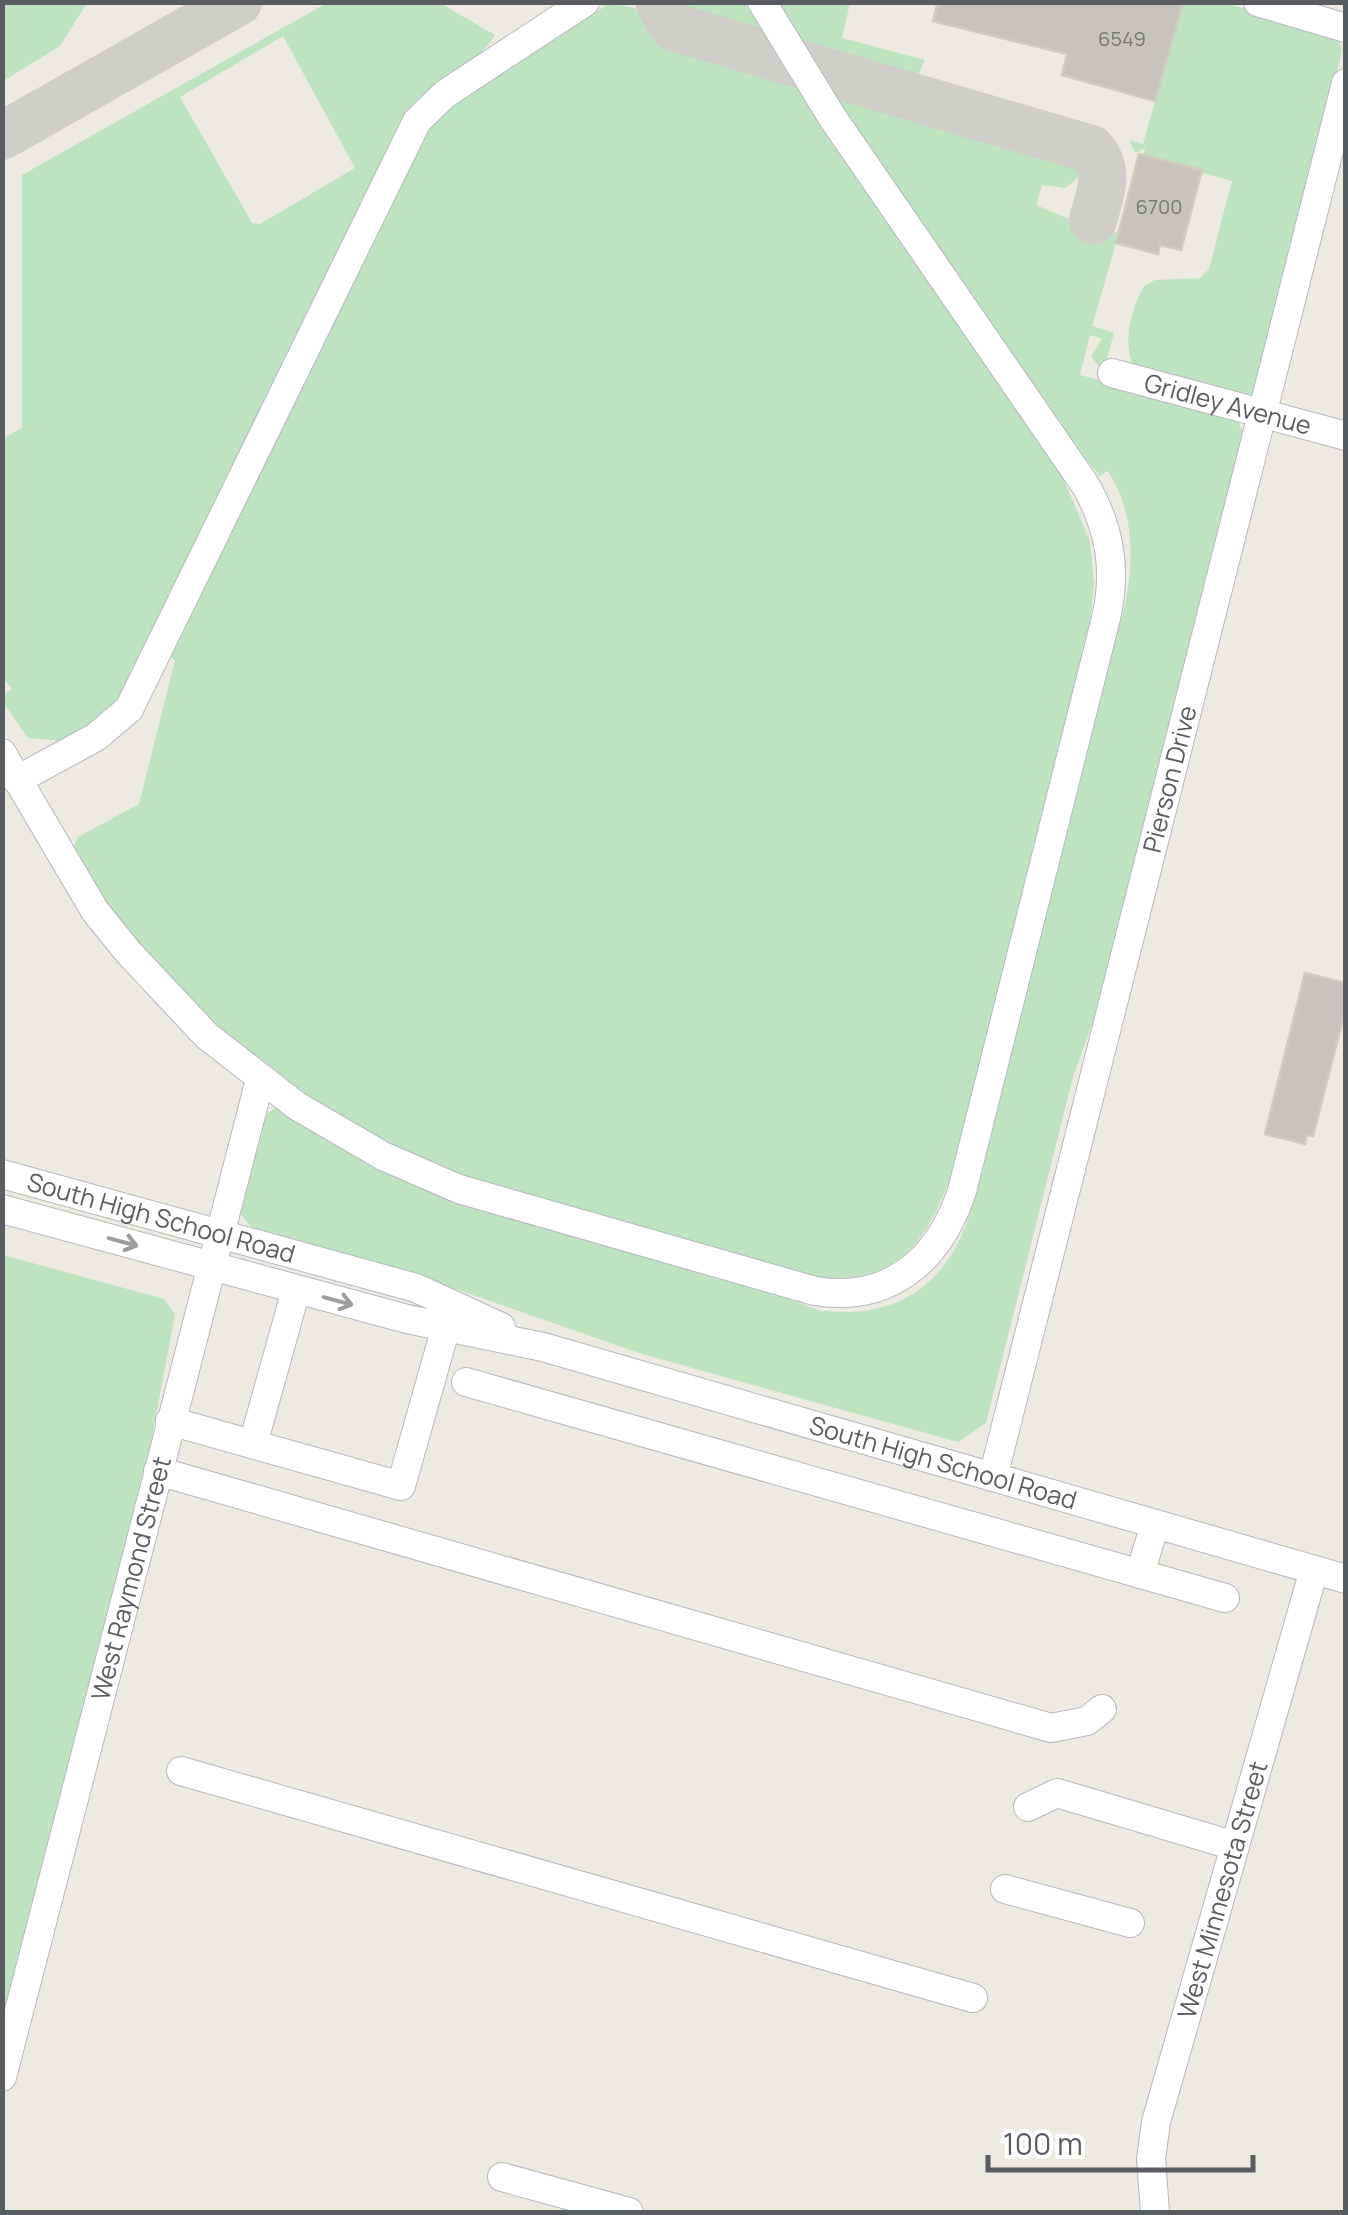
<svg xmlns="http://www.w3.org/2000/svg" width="1348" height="2215" viewBox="0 0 1348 2215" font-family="Manrope,sans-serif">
  <rect width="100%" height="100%" fill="#eceae1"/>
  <g fill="#bde3c0" fill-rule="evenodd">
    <path d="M3 2H87V3L60 46 3 81Z"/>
    <path d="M327 3H440L495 35C477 67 423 87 397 129L122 705 65 741 28 738 3 702V694L12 689 2 676V439L22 428V175ZM283 36 355 168 260 224 252 223 180 97Z"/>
    <path d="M610 3 634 8 660 34 685 47 796 79 1053 455 1090 541 1094 583 1088 650 957 1163C937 1211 920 1261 865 1275 816 1287 728 1256 679 1243 575 1213 469 1186 370 1138 331 1119 279 1082 244 1054 176 1001 120 924 71 854L78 837 139 804 175 660 168 656 427 121Z"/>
    <path d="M676 3H750L770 38 690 15Z"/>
    <path d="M773 3H850L842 38 925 60 916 80 797 46Z"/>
    <path d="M1183 3H1225L1324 31 1338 39 1342 50 1260 383 1249 397 1140 374C1119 352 1130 311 1144 286L1155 280 1200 278 1209 269 1232 181 1143 157 1145 148 1135 153 1129 140 1143 144Z"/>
    <path d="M823 86 1073 158 1080 169 1077 179 1065 188 1042 185 1036 205 1081 224 1080 232 1088 234 1090 227 1119 233 1092 326 1114 333 1106 362 1102 361 1100 367 1091 357 1102 339 1090 335 1080 375 1234 414 1245 435 1107 983 1073 1077 986 1423 958 1442 642 1354 430 1280 255 1232 240 1213 263 1116 276 1108 818 1310C918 1325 972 1257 978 1165L1109 653C1133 601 1143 519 1107 471L1100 476 1054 421Z"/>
    <path d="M3 1255 164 1299 175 1314 148 1459 3 2021Z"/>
  </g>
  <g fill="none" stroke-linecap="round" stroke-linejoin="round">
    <g stroke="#cfceca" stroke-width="48">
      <path d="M659 2 673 27 1091 149C1111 171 1100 194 1093 220"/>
      <path d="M2 136 238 2"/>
    </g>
  </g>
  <g fill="#c7c4be" stroke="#d0ccbf" stroke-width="2.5">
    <path d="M938 2H1183L1155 101 1062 75 1067 54 933 21Z"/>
    <path d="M1139 154 1202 170 1181 250 1160 245 1158 254 1116 243Z"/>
    <path d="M1305 973 1345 983 1346 1007 1313 1136 1307 1135 1305 1144 1265 1134Z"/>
  </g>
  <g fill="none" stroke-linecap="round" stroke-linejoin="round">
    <defs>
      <g id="minor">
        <path d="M1258 2 1346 28"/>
        <path id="s1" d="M1112 373 1346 436"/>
        <path d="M2 753 95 911 129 953 207 1036 297 1106 383 1156 459 1189 815 1291C890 1303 939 1260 962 1191L1106 618C1117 570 1110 529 1086 486L832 117 762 2"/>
        <path d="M17 780 96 737 129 709 417 121 445 94 585 2"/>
        <path id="s2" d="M2 1174 416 1288 501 1327"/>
        <path id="s3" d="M2 1209 407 1319 543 1347 1346 1579"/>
        <path d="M466 1382 1225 1598"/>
        <path d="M170 1421 401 1486 446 1327"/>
        <path d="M253 1444 296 1290"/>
        <path d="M158 1471 1051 1728 1087 1721 1102 1709"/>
        <path id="s4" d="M993 1477 1346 83"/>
        <path d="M1140 1574 1155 1524"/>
        <path d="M181 1771 973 1998"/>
        <path d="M1028 1807 1057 1793 1235 1846"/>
        <path d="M1005 1889 1130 1923"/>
        <path id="s5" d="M2 2077 260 1080"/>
        <path d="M502 2177 629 2212"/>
        <path id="s6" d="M1155 2212 1151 2159 1156 2122 1314 1570"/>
      </g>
    </defs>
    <use href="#minor" stroke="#b6b8bd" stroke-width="30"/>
    <use href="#minor" stroke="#fff" stroke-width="28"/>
  </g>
  <defs><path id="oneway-shaft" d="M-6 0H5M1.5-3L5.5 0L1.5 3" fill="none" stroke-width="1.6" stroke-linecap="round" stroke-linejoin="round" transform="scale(2.5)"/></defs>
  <g stroke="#9b9da0">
    <use href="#oneway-shaft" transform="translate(123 1242) rotate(15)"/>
    <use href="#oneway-shaft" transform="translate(338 1301) rotate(15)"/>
  </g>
  <g text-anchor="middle" stroke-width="8" stroke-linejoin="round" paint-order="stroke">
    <g font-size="20" fill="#747678">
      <text x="1122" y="46">6549</text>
      <text x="1159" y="214">6700</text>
    </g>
    <g font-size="25" fill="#595c61" stroke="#fff">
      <text dy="9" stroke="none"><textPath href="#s1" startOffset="120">Gridley Avenue</textPath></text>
      <text dy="9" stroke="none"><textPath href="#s4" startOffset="720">Pierson Drive</textPath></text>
      <text dy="9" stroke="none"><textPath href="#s2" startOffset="165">South High School Road</textPath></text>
      <text dy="9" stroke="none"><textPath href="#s3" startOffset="975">South High School Road</textPath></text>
      <text dy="9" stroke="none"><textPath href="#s5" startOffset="515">West Raymond Street</textPath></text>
      <text dy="9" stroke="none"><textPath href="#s6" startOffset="332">West Minnesota Street</textPath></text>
    </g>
  </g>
  <rect width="1348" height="2215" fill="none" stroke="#595c61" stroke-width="10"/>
  <path d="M988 2155v15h265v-15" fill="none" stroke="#595c61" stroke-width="5"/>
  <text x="1003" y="2155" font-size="30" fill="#595c61" stroke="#ffffff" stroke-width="8" paint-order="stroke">100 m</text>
</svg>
